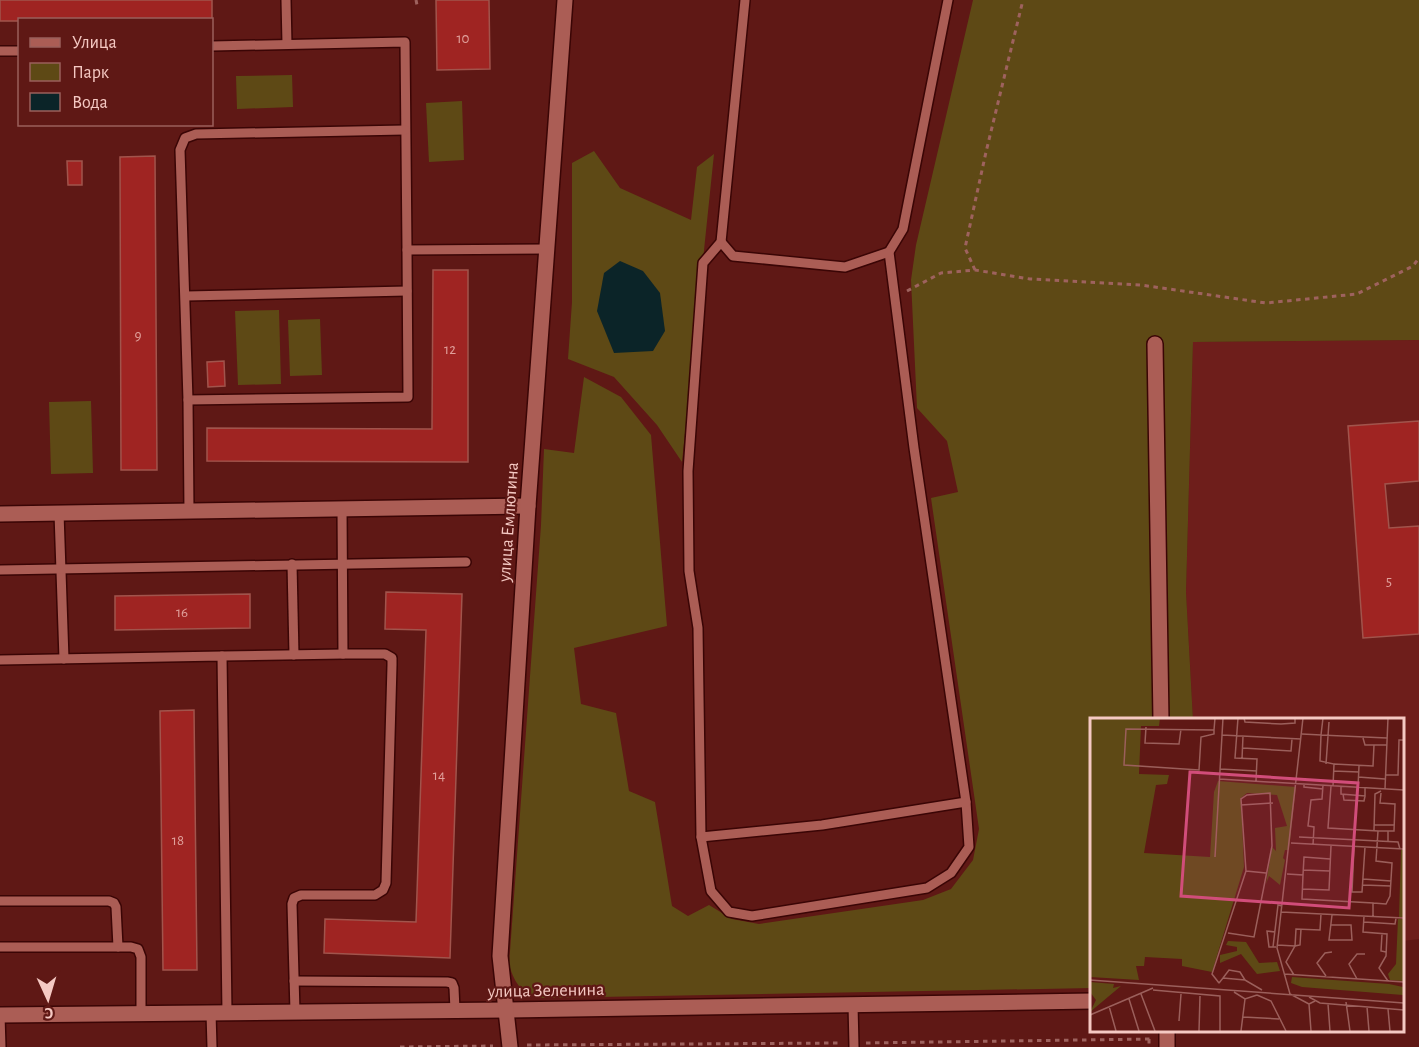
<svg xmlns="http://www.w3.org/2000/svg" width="1419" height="1047" viewBox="0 0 1419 1047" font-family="'Alegreya Sans',sans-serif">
  <rect width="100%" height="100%" fill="#5f1815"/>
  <path fill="#6e1e1b" d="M1419 340V939L1403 941 1402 720H1193L1186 592 1193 342Z"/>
  <g fill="#5e4915">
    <path d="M973 0H1419V340L1193 342 1186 592 1193 720H1092V988L543 998C521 993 516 986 509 965L541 525 544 449 574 453 584 377 621 397 651 435 667 626 574 648 581 704 616 713 629 791 655 802 672 906 688 916 709 905 732 919 759 924 923 900 951 889 973 860 979 829 931 498 958 492 947 441 917 408 911 280 916 245Z"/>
    <path d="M292 75 293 107 237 109 236 76Z"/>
    <path d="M462 101 464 160 429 162 426 103Z"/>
    <path d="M594 151 620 188 691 220 697 167 714 154 682 462 657 425 614 377 568 359 572 302V163Z"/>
    <path d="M279 310 281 384 238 385 235 311Z"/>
    <path d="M320 319 322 375 290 376 288 320Z"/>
    <path d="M91 401 93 473 51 474 49 402Z"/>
  </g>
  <path fill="#0b2428" d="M620 261 643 271 660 293 665 331 653 351 614 353 597 311 604 273Z"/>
  <g fill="#9f2422" stroke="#a1544c" stroke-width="1.5">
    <path d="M0 0H212V19L20 20V21H0Z"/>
    <path d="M436 0H489L490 69 437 70Z"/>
    <path d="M155 156 157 470H121L120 157Z"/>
    <path d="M67 161H82V185H68Z"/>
    <path d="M433 270H468V462L207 461V428L432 429Z"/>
    <path d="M224 361 225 386 208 387 207 362Z"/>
    <path d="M1419 421V481L1385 484 1389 528 1419 526V634L1363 638 1348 426Z"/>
    <path d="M386 592 462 594 450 958 324 953 325 919 416 922 426 630 385 629Z"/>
    <path d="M250 594V628L115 630V596Z"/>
    <path d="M194 710 197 970H163L160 711Z"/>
  </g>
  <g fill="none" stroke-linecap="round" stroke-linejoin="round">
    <defs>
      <g id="lane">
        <path d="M286 0 287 44"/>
        <path d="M745 0 721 242 703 263 688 471 689 571 698 628 701 837 711 891 729 912 752 916 927 888 951 873 969 847 966 802 914 448 889 252 903 229 948 0"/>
        <path d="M212 46 405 42 407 250 546 249"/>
        <path d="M0 51H20"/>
        <path d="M721 242 733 256 845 267 889 252"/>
        <path d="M186 296 407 291"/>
        <path d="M188 400 408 397 407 250"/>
        <path d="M189 511 188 400 180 150 185 138 196 134 405 130"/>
        <path d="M59 513 64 659"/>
        <path d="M292 564 294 655"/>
        <path d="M0 570 466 562"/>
        <path d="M222 656 343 654"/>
        <path d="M0 660 222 656 227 1012"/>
        <path d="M701 837 822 825 966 802"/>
        <path d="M0 901H109L114 903 116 907 118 947"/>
        <path d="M0 947H131L138 949 141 957V1013"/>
        <path d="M294 981 447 982 452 983 454 988 455 1010"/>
        <path d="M853 1004 854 1047"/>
        <path d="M295 1012 292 904 294 898 301 895H375L383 890 386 883 392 665V658L385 654H343L342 508"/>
        <path d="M211 1013 212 1047"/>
        <path d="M0 1015 1 1047"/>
      </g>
      <g id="street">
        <path d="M1155 344 1161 720"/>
        <path d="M0 514 528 506"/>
        <path d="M0 1015 506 1010 1092 1001"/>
        <path d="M1167 1030V1047"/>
        <path d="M510 1047 500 956 528 506 565 0"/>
      </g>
    </defs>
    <use href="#lane" stroke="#3a0505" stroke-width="12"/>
    <use href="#street" stroke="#3a0505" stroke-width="18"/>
    <g stroke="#9e625e" stroke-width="3" stroke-dasharray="4.5 4.5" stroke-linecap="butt">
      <path d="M416 0 417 5"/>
      <path d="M975 270 965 248 986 152 1023 0"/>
      <path d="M907 291 941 273 975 270 1030 279 1141 285 1266 303 1357 294 1413 266 1419 258"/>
      <path d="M1149 1039V1047"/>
      <path d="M866 1043 1153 1039"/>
      <path d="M527 1045 841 1043"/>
      <path d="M400 1047 493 1046"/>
    </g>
    <use href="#lane" stroke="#ab5d55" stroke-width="9"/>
    <use href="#street" stroke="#ab5d55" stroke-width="15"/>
  </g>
  <g text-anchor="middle" stroke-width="4.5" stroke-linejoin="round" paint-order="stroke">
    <g font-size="15" fill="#e0a09b">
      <text x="463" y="43">10</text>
      <text x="138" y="340">9</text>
      <text x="450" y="354">12</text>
      <text x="1389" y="586">5</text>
      <text x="182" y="617">16</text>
      <text x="439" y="780">14</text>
      <text x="178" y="845">18</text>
    </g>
    <g font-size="18" fill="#f5c9c3" stroke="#5f1815">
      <text transform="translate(508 522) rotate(-86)" y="6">улица Емлютина</text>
      <text transform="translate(546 990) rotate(-1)" y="6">улица Зеленина</text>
    </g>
  </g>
  <g transform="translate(1090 718)">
    <rect width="314" height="314" fill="#5f1815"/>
    <path d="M0 0H70L69 8H51L49 56 79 57 77 66 66 67 54 135 120 139 124 74 128 63 206 69 199 132H195L193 140 186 133 185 110 197 108 187 77 157 75 151 80 154 149 122 254 92 248V241L55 239 54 248H46L49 262 0 259ZM182 129 195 142 190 167 179 158 176 166ZM311 132H313V199H309ZM308 201H313V263L300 262 298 256 306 246ZM138 223 156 224 169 245 187 244 190 253 167 256 151 236 130 245V237L147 233V229L136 227ZM202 259 299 266 313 269V277L212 269 201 265ZM0 264 24 266 23 270 31 268 0 294 6 282 0 274Z" fill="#5e4915"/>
    <path fill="none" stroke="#9b5f5b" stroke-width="1.5" d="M148 0 145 40 167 41 166 63M154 0 155 4 191 6 205 5V0M213 0 187 230 200 276 219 286M260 0H286M56 9 55 25 89 26 91 11M124 12 36 11 34 47 109 52 111 19 124 16V12L125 0M212 16 231 17 233 0M132 17 211 21M273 20 275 27H297M153 30 201 33 202 21M152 41 153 18M236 46 239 4M244 46 283 48 284 27M130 51 167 53M243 53 269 54M295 57H308L309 22H314M268 59 295 61M129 61 314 72M214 66V69L233 71M241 68 238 110 288 113 286 143 302 145 300 178 296 186 283 185M243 68 244 46 230 43 231 17 297 20M251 68V76L275 78V70M268 69 269 48M295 71 298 0M291 75 290 85 305 86 304 113H298M253 76 254 82 274 83 275 78M151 87 183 85M284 107H304M284 112 285 76 291 73M288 113H298V124M209 119 308 124 310 131M201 125 314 131M223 127 224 109 218 108 221 82 232 81 233 67M264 129 262 174H272L275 129M125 139 133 0M213 152 240 153M156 153 176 155M197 156 213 157 212 181 283 185V199M213 157 214 139 240 141M273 161 301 163M273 167 301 168M212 171 239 172 241 128M191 194 314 200M274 198 273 214 297 216 296 238 289 250 298 263M274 204 305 206 306 200M241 207H261L262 222H239L242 197M292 216 291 233 296 234M187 227 205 228 206 211 230 212 231 196M183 229H179L177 213 185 214M186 229H183L188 187 192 188M194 256 314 264M204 257 196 244 205 228 210 227 211 211M236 258 227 245 235 235 242 234M133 260 139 252 150 254 155 262M267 261 259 246 267 236H275M0 262 314 285M129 265 122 256 156 153 151 81 157 77 180 75 182 128 164 219 138 215M129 265 133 260 155 262 172 272M63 272 130 278V313M144 274 155 281 167 277M51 276 65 313M167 277 181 283 196 313M219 279 230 285 314 292M39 281 49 313M256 284 260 313M238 286 240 313M19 288 26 313M277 289 279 313M298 291 300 313M0 297 63 270M153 299 189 301M89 303 91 276M109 313 110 278M151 313 155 281M221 313 219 286 225 283"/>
    <path fill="#d14d7a" fill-opacity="0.15" stroke="#d14d7a" stroke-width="3" d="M100 54 268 65 259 190 91 178Z"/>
    <rect width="314" height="314" fill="none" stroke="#f5c9c3" stroke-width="3"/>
  </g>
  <rect x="18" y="18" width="195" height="108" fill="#5f1815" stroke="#9b5f5b" stroke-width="1.5"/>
  <rect x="30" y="38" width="30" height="9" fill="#ab5d55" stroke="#9b5f5b" stroke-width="1.5"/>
  <text x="72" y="48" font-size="18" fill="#f5c9c3">Улица</text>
  <rect x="30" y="63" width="30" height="18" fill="#5e4915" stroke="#9b5f5b" stroke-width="1.5"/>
  <text x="72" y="78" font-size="18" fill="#f5c9c3">Парк</text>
  <rect x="30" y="93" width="30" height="18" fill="#0b2428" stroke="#9b5f5b" stroke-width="1.5"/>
  <text x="72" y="108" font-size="18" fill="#f5c9c3">Вода</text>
  <g transform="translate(48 999) rotate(176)" stroke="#5f1815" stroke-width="4.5" paint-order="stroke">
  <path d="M0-4.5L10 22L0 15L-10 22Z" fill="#f5c9c3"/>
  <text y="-9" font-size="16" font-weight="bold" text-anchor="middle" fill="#f5c9c3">С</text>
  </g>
</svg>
